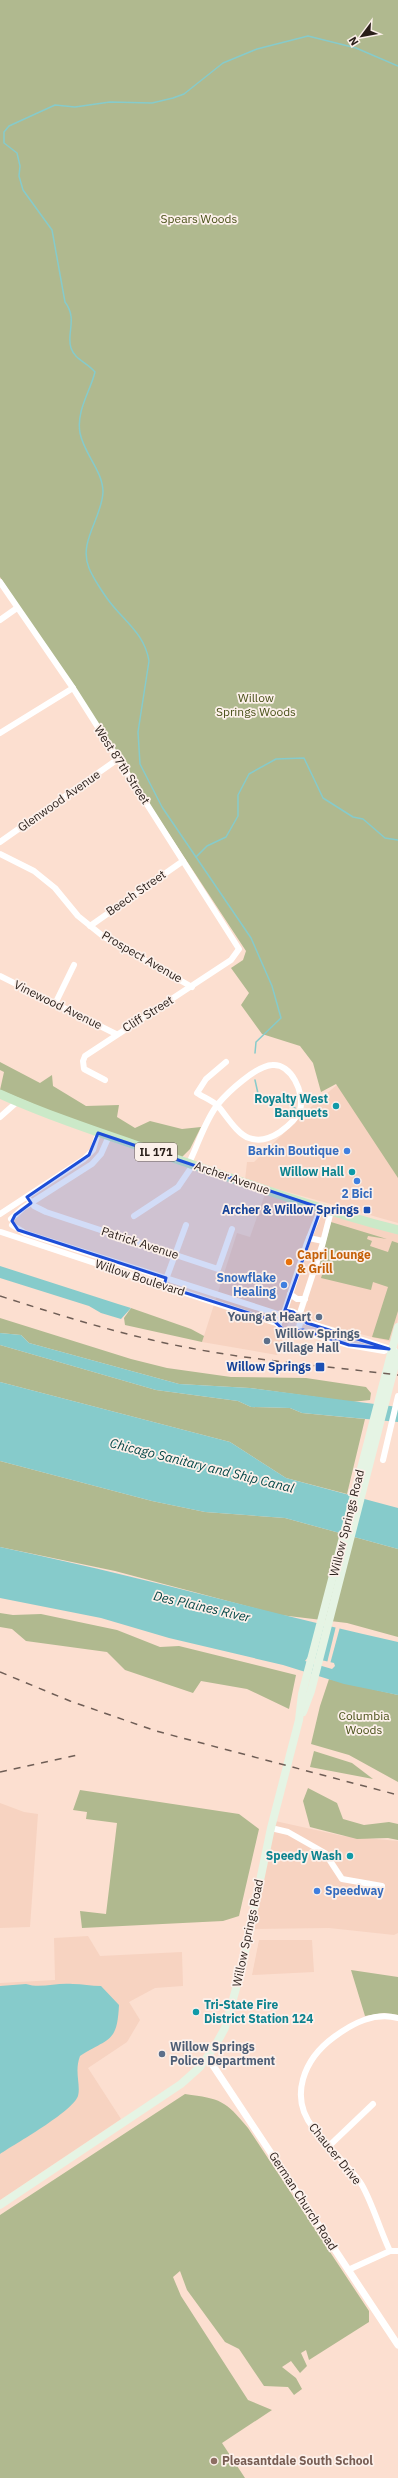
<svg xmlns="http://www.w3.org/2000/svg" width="398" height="2478" viewBox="0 0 398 2478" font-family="'IBM Plex Sans',sans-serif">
  <rect width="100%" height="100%" fill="#fcdfd0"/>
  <g fill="#f7d3c1">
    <path d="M338 1084 398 1172V1223L245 1180 247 1162H254L313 1105Z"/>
    <path d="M266 1191 398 1232V1319L391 1342 291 1316 277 1355 202 1342 237 1233 250 1237Z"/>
    <path d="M0 1803 24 1812 38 1814 30 1927 0 1928Z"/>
    <path d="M275 1821 343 1836 398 1841V1933L394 1935 329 1928 253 1929Z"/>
    <path d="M88 1936 100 1956 182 1952 183 1986 155 1988 129 2002 140 2020 127 2042 88 2068 121 2119 0 2200V1983L55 1980 54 1938Z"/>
    <path d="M259 1940H312L314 1972 252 1975Z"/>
  </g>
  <g fill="#b0b98f">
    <path d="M0 0H398V1178L336 1084 321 1092 313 1063 300 1046 262 1034 241 1005 249 993 231 968 243 960 246 951 0 577Z"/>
    <path d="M0 1062 40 1083 52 1075 53 1086 86 1106 119 1105 117 1117 135 1128 150 1121 182 1129 201 1127 190 1149 181 1158 83 1125 0 1090 4 1072 0 1070Z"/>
    <path d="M331 1222 387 1239 368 1236 367 1239 372 1241 370 1246 388 1252 392 1241 398 1243V1311L389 1340 372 1337 388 1287 373 1282 371 1290 321 1278 324 1269 319 1267Z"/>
    <path d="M131 1308 191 1329 204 1336 202 1342 125 1325 124 1318Z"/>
    <path d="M0 1318 131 1359 167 1368 231 1377 306 1378 366 1387 371 1393 370 1400 352 1402 250 1388 179 1384 29 1343 21 1335 0 1333Z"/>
    <path d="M0 1345 156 1390 238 1401 251 1407 290 1408 302 1413 365 1419 347 1494 286 1478 230 1442 0 1382Z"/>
    <path d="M0 1461 152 1501 205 1512 285 1518 398 1549V1637L347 1623 280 1615 115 1571 0 1547Z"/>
    <path d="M0 1613 13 1615 41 1614 117 1630 160 1647 179 1646 296 1675 289 1709 247 1689 201 1681 193 1693 125 1670 107 1652 26 1641 12 1629 0 1627Z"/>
    <path d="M329 1679 398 1695V1782L349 1755 311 1744 320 1706Z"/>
    <path d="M314 1751 352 1763 373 1779 310 1767Z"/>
    <path d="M308 1788 337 1803 343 1819 364 1825 389 1822 398 1824V1840L388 1838 357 1839 310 1827 303 1801Z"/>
    <path d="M80 1790 239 1814 259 1829 239 1916 223 1921 82 1928 80 1911 106 1914 117 1823 86 1819 87 1812 73 1810Z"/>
    <path d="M351 1970 398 1977V2015L384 2013 365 2016Z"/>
    <path d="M185 2094C221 2099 225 2100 248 2128L369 2311V2322L309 2360 306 2350 301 2353 307 2366 300 2373 291 2361 282 2367 296 2378 302 2389 294 2395 288 2387 264 2386 239 2349 225 2342 187 2290 180 2271 173 2277 181 2296 248 2400 272 2410 222 2443 245 2478H0V2215Z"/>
  </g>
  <g fill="#86cbcb" fill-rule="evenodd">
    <path d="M0 1266 118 1304 131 1308 121 1319 101 1313 89 1306 0 1278Z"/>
    <path d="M0 1333 21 1335 29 1343 179 1384 250 1388 398 1407V1422L302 1413 290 1408 251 1407 238 1401 156 1390 0 1345Z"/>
    <path d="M0 1382 230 1442 286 1478 398 1508V1549L285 1518 205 1512 152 1501 0 1461Z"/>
    <path d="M0 1547C134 1575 265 1612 398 1642V1695L344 1684 283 1665 169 1638 101 1618 0 1598ZM308 1657 334 1663 335 1666 332 1669 305 1661Z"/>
    <path d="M26 1984C41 1989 57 1982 73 1984 82 1984 91 1986 101 1986L119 2005C117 2043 110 2037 80 2056 74 2072 81 2085 78 2096 72 2112 15 2144 0 2154V1986Z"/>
  </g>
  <path fill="#fcdfd0" d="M336 1626 340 1627 330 1664 327 1663Z"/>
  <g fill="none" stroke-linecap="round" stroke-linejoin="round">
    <g stroke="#86cbcb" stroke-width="1.5">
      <path d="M196 857 207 846 226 837 238 816V795L249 774 276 759 304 758 323 798 353 817 363 819 385 838 398 840"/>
      <path d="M255 1053 256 1042 281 1018 272 986 251 938 162 807 140 764 138 732 149 661C145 636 128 624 113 606 106 598 93 578 89 568 78 542 102 518 103 492 103 471 84 454 80 433 76 411 90 392 95 372 87 362 75 360 71 348 66 334 78 319 65 302L52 230 23 190 19 176 20 166 17 153 4 143V132L9 126 55 105 75 107 110 102 152 103 173 98 184 94 223 63 257 49 308 36 356 48 398 66"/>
      <path d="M255 1080 259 1098 263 1101 278 1097 295 1108"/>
    </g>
    <g stroke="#fff" stroke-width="6">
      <path d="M0 582 73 688 239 949 231 960 85 1056 83 1061 84 1069 105 1080"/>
      <path d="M0 620 17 608"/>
      <path d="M0 733 73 688"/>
      <path d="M0 842 118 759"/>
      <path d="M0 854 34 871 55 888 78 916 104 937 192 987"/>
      <path d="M90 926 183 861"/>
      <path d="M0 976 116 1034"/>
      <path d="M55 1004 74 965"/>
      <path d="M0 1117 17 1102"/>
      <path d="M189 1163C198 1145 205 1120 218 1104 228 1092 256 1066 272 1065 291 1063 305 1093 300 1110 297 1118 287 1127 280 1132 271 1138 260 1142 249 1138 237 1134 226 1115 218 1106 213 1101 203 1097 197 1093L206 1079 226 1062"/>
      <path d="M27 1197 34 1206 46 1212 218 1269 232 1229"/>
      <path d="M0 1214 84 1159 93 1150 98 1133"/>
      <path d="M134 1216 178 1187 193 1165"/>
      <path d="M11 1219 23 1208 92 1164 101 1154 109 1136"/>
      <path d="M12 1225 25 1233 281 1315"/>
      <path d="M1 1232 279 1324"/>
      <path d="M309 1238 323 1241"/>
      <path d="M165 1282 186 1225"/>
      <path d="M290 1294 297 1299H305"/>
      <circle cx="289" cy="1322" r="11"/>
      <path d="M284 1313 307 1243 321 1208"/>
      <path d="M299 1316 322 1246 331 1211"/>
      <path d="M300 1320 394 1350"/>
      <path d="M297 1330 349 1345 384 1351 389 1349"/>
      <path d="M383 1460 398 1396"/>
      <path d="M271 1828 288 1832 325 1853 342 1879 382 1886"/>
      <path d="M329 2146 373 2104"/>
      <path d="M390 2251C381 2233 370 2196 360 2182 346 2163 328 2147 314 2129 288 2097 304 2059 334 2037 353 2023 374 2012 398 2018"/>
      <path d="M348 2270 390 2251H398"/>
    </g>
    <path stroke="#fff" stroke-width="7" d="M208 2058 398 2345"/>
    <g stroke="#e5f4e4" stroke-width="8">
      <path d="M303 1712 311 1691 398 1353"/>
      <path d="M0 2205 181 2084 200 2067 215 2046 225 2028 242 1967 271 1828 299 1720 302 1694 398 1327"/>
    </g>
    <path stroke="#cbe9c8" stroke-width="9" d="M0 1094C58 1120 119 1139 179 1160 251 1185 324 1211 398 1230"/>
    <g stroke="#6f5e56" stroke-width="1.5" stroke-dasharray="7 7" stroke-linecap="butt">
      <path d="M0 1296C50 1312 100 1328 152 1340 232 1359 316 1365 398 1375"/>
      <path d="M0 1672 70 1701 156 1731 398 1795"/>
      <path d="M0 1772 78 1755"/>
    </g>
  </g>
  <path fill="#1d4ed8" fill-opacity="0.2" stroke="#1d4ed8" stroke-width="3" stroke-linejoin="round" d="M98 1133 321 1208 285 1310 293 1312 307 1323 389 1349 349 1345 303 1330 286 1332 274 1321 164 1286 166 1278 18 1230 12 1221 15 1215 31 1203 27 1197 89 1155Z"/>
  <g fill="#0f9aa8" stroke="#fcf0ea" stroke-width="1.5">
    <circle cx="336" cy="1106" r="4"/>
    <circle cx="352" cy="1172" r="4"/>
    <circle cx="350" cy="1856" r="4"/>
    <circle cx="196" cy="2012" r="4"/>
  </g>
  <g fill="#3f7fe0" stroke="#fcf0ea" stroke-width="1.5">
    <circle cx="347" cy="1151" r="4"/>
    <circle cx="357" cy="1181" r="4"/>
    <circle cx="284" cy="1285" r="4"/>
    <circle cx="317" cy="1891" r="4"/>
  </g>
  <g fill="#1a4fb4" stroke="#fcf0ea" stroke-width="1.5">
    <rect x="363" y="1206" width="8" height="8" rx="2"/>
    <rect x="315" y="1362" width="10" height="10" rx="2"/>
  </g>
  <circle fill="#e8710a" stroke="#fcf0ea" stroke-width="1.5" cx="289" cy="1262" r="4"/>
  <g fill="#5c6f8a" stroke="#fcf0ea" stroke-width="1.5">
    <circle cx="319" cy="1317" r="4"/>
    <circle cx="267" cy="1341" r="4"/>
    <circle cx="162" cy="2054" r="4"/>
  </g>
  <circle fill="#8d6e63" stroke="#fcf0ea" stroke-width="1.5" cx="214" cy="2461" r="4"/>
  <g text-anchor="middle" stroke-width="3.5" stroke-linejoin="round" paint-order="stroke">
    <rect fill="#fcf0ea" stroke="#685d58" stroke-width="1" x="135" y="1143" width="42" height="18" rx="3"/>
    <g font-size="11" font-weight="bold" fill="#291e19">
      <text x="156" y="1156">IL 171</text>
    </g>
    <g font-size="12" fill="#495119" stroke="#fcf0ea">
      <text x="199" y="223">Spears Woods</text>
      <text x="256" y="702">Willow<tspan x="256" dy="14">Springs Woods</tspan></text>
      <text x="364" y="1720">Columbia<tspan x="364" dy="14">Woods</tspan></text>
    </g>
    <g font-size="12" fill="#291e19" stroke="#fcf0ea">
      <text transform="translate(122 765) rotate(57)" y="4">West 87th Street</text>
      <text transform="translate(59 801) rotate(-35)" y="4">Glenwood Avenue</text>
      <text transform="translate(136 893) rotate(-35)" y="4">Beech Street</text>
      <text transform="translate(142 957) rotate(30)" y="4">Prospect Avenue</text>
      <text transform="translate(58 1005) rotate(26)" y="4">Vinewood Avenue</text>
      <text transform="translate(148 1014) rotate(-32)" y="4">Cliff Street</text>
      <text transform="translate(232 1178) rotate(19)" y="4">Archer Avenue</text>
      <text transform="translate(140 1243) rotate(18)" y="4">Patrick Avenue</text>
      <text transform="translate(140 1278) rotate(18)" y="4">Willow Boulevard</text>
      <text transform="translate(347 1523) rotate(-76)" y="4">Willow Springs Road</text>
      <text transform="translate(248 1933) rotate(-78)" y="4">Willow Springs Road</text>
      <text transform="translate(335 2154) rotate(51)" y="4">Chaucer Drive</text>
      <text transform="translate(303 2201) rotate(57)" y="4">German Church Road</text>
    </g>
    <g font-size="12" font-weight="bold" fill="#0d838f" stroke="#fcf0ea" text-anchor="end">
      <text x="328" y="1103">Royalty West<tspan x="328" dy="14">Banquets</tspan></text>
      <text x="344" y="1176">Willow Hall</text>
      <text x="342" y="1860">Speedy Wash</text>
      <text x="204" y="2009" text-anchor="start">Tri-State Fire<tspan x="204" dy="14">District Station 124</tspan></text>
    </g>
    <g font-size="12" font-weight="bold" fill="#366cbe" stroke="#fcf0ea" text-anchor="end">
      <text x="339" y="1155">Barkin Boutique</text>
      <text x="357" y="1198" text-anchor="middle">2 Bici</text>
      <text x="276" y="1282">Snowflake<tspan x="276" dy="14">Healing</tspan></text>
      <text x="325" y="1895" text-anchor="start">Speedway</text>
    </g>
    <g font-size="12" font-weight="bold" fill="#164399" stroke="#fcf0ea" text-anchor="end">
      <text x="359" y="1214">Archer &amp; Willow Springs</text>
      <text x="311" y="1371">Willow Springs</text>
    </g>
    <g font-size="12" font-weight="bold" fill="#c56008" stroke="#fcf0ea" text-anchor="start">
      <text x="297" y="1259">Capri Lounge<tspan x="297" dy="14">&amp; Grill</tspan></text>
    </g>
    <g font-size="12" font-weight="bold" fill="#4e5e75" stroke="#fcf0ea" text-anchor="start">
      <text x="311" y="1321" text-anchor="end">Young at Heart</text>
      <text x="275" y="1338">Willow Springs<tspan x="275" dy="14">Village Hall</tspan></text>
      <text x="170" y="2051">Willow Springs<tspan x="170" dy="14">Police Department</tspan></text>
    </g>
    <g font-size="12" font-weight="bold" fill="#785e54" stroke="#fcf0ea" text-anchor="start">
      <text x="222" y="2465">Pleasantdale South School</text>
    </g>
    <g font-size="13" font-style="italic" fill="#044747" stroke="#fcf0ea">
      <text transform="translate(202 1465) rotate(14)" y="5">Chicago Sanitary and Ship Canal</text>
      <text transform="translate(202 1606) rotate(13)" y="5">Des Plaines River</text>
    </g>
  </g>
  <g transform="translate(362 36) rotate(238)" stroke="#fcf0ea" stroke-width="3" paint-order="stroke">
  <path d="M0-3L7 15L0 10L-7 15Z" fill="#291e19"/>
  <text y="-6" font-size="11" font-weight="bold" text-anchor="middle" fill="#291e19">N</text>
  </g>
</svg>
